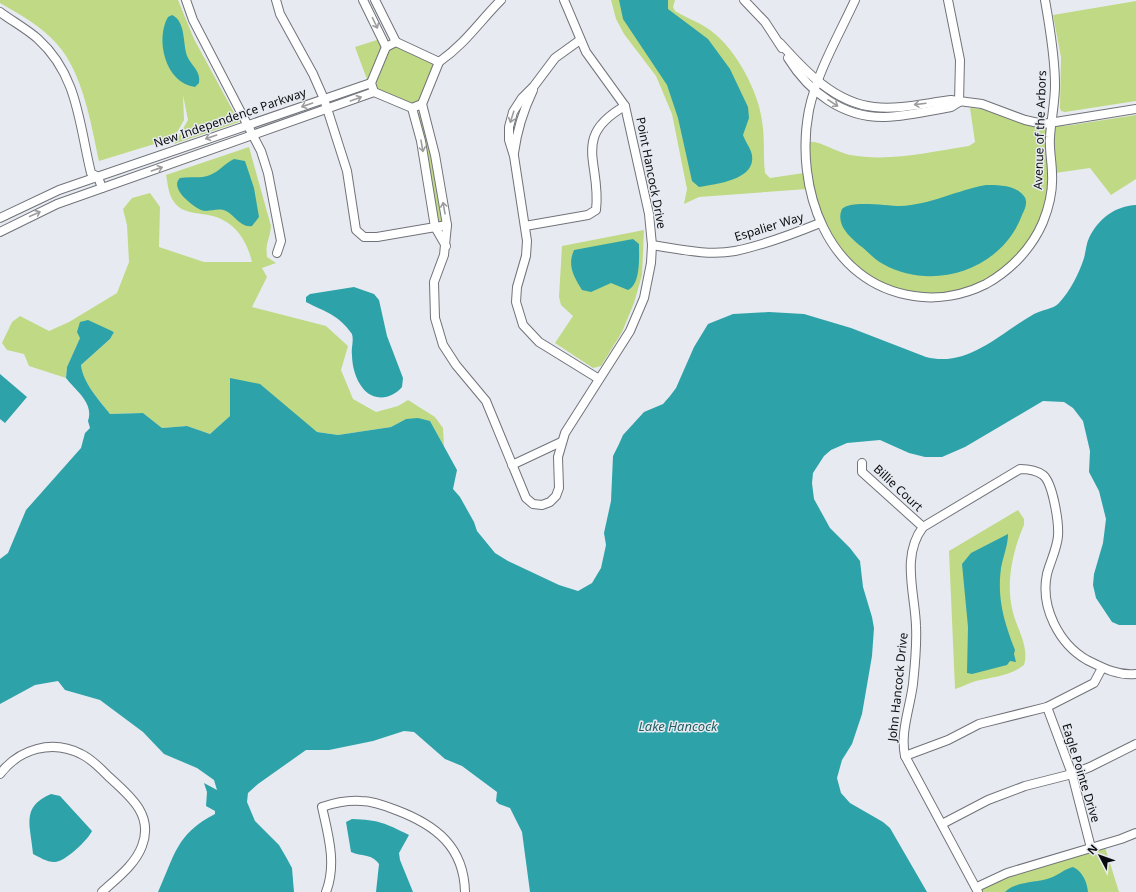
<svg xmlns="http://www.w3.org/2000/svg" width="1136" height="892" viewBox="0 0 1136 892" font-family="'Noto Sans',sans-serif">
  <rect width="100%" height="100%" fill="#e7ebf1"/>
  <g fill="#c0d985">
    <path d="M0 0H178L194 39 239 122 174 144 188 120 183 95 184 120 174 138 99 161C91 124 83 73 57 44 41 26 21 15 0 3Z"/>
    <path d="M611 0H675L673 7 675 11C688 19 703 23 715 34 737 52 759 93 762 121 765 138 763 156 765 173L770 178 804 173 807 189 699 197 684 204 687 189 672 114 656 76 624 34 616 19Z"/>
    <path d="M1136 1V101L1065 112 1061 111 1060 108 1061 57 1053 15Z"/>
    <path d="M377 40H379L383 49 378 53 368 82 355 47Z"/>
    <path d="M395 46 433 63V67L420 100 413 105 376 89C373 76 384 52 395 46Z"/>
    <path d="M970 108 981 109 1034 127H1045C1051 138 1048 157 1048 169 1052 292 893 342 830 236 814 208 811 174 809 142 819 140 838 153 850 155 890 162 929 152 969 146L975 142Z"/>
    <path d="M420 112 423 114 444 222 438 224 417 114Z"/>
    <path d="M1136 115V179L1111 195 1090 168 1055 173 1052 142 1056 126H1065Z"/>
    <path d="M249 147 271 226C270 239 265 243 267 257L276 263 262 268 267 277 252 307 326 326 348 346 341 370 353 399 376 412 398 406 408 400 435 417 443 428 444 447 430 421 406 419 391 427 338 435 317 432 230 378V416L210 434 187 426 162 428 143 413 110 414C99 399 83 384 81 365L110 339 114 331 80 338 67 367 66 378 29 366 24 354 7 350 2 343 12 322 20 316 49 331 69 322 117 293 129 262 127 225 123 209 132 198 150 193 160 207 159 247 204 262H252C248 245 239 228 223 220 208 211 184 217 174 202 168 194 168 184 166 175Z"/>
    <path d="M644 230 642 275 634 303 622 332 601 366 593 368 555 343 573 316 561 305 559 297 562 246Z"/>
    <path d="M1018 510 1024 519V525C1013 550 1006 581 1012 608 1015 626 1030 646 1024 665 1010 676 993 677 976 681 969 683 962 687 955 689L949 551Z"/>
    <path d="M1105 847 1119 892H981L982 888 1009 876Z"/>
  </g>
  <g fill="#2da3a9">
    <path d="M619 0H668V9L708 39 730 69 748 107 749 118 743 135C745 141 751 149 752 155 756 180 716 184 699 187L692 181 678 118 667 85 623 19Z"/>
    <path d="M172 15C187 22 182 46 188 58 193 67 201 72 199 83L195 87C165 83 155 39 168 17Z"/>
    <path d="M234 159 245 161 254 188 259 217 252 226C240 228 235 215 226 211 217 207 209 213 201 210 192 206 169 188 180 178 190 176 200 179 210 175 220 171 225 163 234 159Z"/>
    <path d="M986 185C997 185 1015 185 1023 195 1029 201 1025 209 1022 215 1002 270 933 292 883 264 875 260 868 252 862 247 851 238 835 225 842 209 851 200 886 206 900 206 930 205 957 190 986 185Z"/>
    <path d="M1136 205V625H1119L1112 622 1096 598 1093 585 1094 574 1103 543 1106 519 1099 491 1089 472 1090 451 1083 421 1073 408 1064 402 1043 401 965 447 942 457H925L909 453 880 440 847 443 831 450 824 456 813 473 812 483 814 499 830 528 850 548 860 561 863 587 872 617 874 628 872 656 862 714 852 744 842 760 837 778 841 793 850 803 883 822 890 828 927 892H530L522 832 510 808 499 804 496 801 497 792 462 766 445 759 414 732 404 731 373 741 329 750H306L258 784 248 793 247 802 255 821 279 845 286 857 292 868 294 892H158C175 855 176 834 215 814V811L206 806 207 792 204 783 217 790 214 780 197 768 164 754 143 732 100 700 65 690 58 681 35 685 0 704V559L8 553 26 510 81 448 85 433 90 428 88 421C94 403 77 392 66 378L67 367 80 338 77 332 80 322 88 320 114 332 110 339 81 365C83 383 99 400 110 414L143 413 162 428 187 426 210 434 230 416V378L260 384 317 432 338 435 391 427 406 419 418 418 430 421 457 470 453 489 460 497 474 522 477 531 495 553 508 561 559 585 578 591 592 583 601 568 606 545 604 533 611 501 613 456 619 444 623 435 644 412 663 404 670 396 676 388 694 347 708 324 733 314 769 312 804 314 851 328 926 357C968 368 1000 333 1034 314 1041 310 1054 309 1059 303 1070 291 1079 274 1084 258 1086 251 1086 244 1089 238 1098 219 1115 206 1136 205Z"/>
    <path d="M633 239 639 244C639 256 641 284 628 290L611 283 591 292 582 290C574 277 567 266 574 250Z"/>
    <path d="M354 287 374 294 379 300 387 336 403 378 402 387C396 394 386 399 377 397 360 394 352 371 352 355 351 348 354 341 352 334 338 314 325 312 306 302V297L310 294Z"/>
    <path d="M0 374 27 397 5 423 0 419Z"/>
    <path d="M1008 534C1008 545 1003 557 1001 568 997 598 1004 622 1015 650L1014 654 1016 662 1010 661 1007 665 972 674 967 673 968 627 962 564 971 553Z"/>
    <path d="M51 794 60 796 92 831C88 840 64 863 54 862 47 862 39 857 33 854 31 826 20 807 51 794Z"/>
    <path d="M352 819C379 820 385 823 409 835L399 853 400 860 413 892H376L379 864C371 853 362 857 351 852L346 822Z"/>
    <path d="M1073 867C1083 872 1087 882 1088 892H1005C1016 881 1036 883 1050 878 1059 875 1064 869 1073 867Z"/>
  </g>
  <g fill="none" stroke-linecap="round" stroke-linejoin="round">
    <defs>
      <g id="minor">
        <path d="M186 0 193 20 261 151 268 173 281 241 277 253"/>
        <path d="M276 0 280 14 313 74 324 99 347 171 356 230 364 237H377L447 225"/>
        <path d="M363 0 386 47"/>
        <path d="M375 0 396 42"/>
        <path d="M744 0 765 22 782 48"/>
        <path d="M855 0C839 35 817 72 809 110 794 187 827 284 914 296 938 300 964 295 986 284 1011 270 1032 248 1043 222 1049 207 1053 190 1052 174 1052 162 1049 149 1050 137 1051 120 1055 103 1055 85 1055 57 1050 28 1045 0"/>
        <path d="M948 0 960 60 959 102"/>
        <path d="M0 12C12 21 27 29 38 39 78 75 79 124 91 173L98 177 102 188"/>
        <path d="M580 40 555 58 534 86 522 98 513 112 509 127V140L514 156 527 241 526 256 517 287 516 302 523 325 539 342 599 379"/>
        <path d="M396 42 439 62 422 104 412 108 374 92 371 83 386 47Z"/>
        <path d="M780 43C805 71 835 103 874 107 899 110 926 103 951 100L982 104 1025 120 1043 124 1136 109"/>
        <path d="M788 58C809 92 843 118 885 117 907 116 929 111 951 107L959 102"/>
        <path d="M439 62C466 43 479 22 501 0"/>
        <path d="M422 104 435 155 447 225 444 255 434 282 435 318 443 345 456 365 486 401 526 498 533 504 542 505 550 502 556 496 559 488 558 457 565 433 630 331 644 298 651 263 652 245 649 214 625 106 586 52 564 0"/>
        <path d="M412 108 421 141 435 227 446 246"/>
        <path d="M514 153C517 130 523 111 533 90"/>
        <path d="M0 218 59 190 371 83"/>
        <path d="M525 226 588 215 596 210C602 164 570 137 625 106"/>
        <path d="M0 232 57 204 374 92"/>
        <path d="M652 245C679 249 708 256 735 251 764 245 793 234 820 223"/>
        <path d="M862 463V472L923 527"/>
        <path d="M512 465 561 442"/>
        <path d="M1047 707 1072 774 1091 848"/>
        <path d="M905 756 948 740 979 724 1047 707 1094 683 1102 668"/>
        <path d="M0 774C19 749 52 739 81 754 92 759 101 769 109 777 130 796 154 815 142 846 135 865 116 879 102 892"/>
        <path d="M942 824 988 800 1025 786 1072 774 1090 767 1136 744"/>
        <path d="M977 887 1007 873 1121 839 1136 833"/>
        <path d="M326 892C337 864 328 834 322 807 334 803 348 800 361 801 372 801 386 806 396 810 436 825 464 847 465 892"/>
        <path d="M978 892 905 756C900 732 910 708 913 684 915 665 917 645 916 626 915 593 901 556 923 527L1020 469C1028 469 1036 470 1043 475 1053 483 1059 523 1058 536 1057 549 1050 562 1047 574 1040 607 1059 644 1087 660 1103 668 1118 676 1136 674"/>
      </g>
    </defs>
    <use href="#minor" stroke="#707379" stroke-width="10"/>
    <use href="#minor" stroke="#fff" stroke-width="8"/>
  </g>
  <defs><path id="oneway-shaft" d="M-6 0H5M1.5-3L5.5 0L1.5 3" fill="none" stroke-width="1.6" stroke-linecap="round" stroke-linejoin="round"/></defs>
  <g stroke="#9d9d9f">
    <use href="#oneway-shaft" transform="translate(375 23) rotate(64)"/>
    <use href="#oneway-shaft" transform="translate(356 99) rotate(-20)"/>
    <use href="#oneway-shaft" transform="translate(833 103) rotate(33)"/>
    <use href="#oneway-shaft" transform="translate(920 104) rotate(173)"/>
    <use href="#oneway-shaft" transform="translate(307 105) rotate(161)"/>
    <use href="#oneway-shaft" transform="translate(512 117) rotate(108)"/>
    <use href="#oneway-shaft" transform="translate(211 137) rotate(161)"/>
    <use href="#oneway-shaft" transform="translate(422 146) rotate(80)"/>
    <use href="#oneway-shaft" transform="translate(157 169) rotate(-19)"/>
    <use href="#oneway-shaft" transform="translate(444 208) rotate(-100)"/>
    <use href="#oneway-shaft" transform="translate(35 214) rotate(-24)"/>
  </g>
  <g text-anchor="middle" stroke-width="3" stroke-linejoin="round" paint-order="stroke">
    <g font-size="12" fill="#0a0b0e" stroke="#e7ebf1">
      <text transform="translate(230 118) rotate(-19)" y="4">New Independence Parkway</text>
      <text transform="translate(1040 130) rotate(-88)" y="4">Avenue of the Arbors</text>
      <text transform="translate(651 173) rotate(79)" y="4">Point Hancock Drive</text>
      <text transform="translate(769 227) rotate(-17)" y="4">Espalier Way</text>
      <text transform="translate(898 488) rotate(43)" y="4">Billie Court</text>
      <text transform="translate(898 687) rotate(-84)" y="4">John Hancock Drive</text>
      <text transform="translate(1081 773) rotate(73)" y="4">Eagle Pointe Drive</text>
    </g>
    <g font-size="13" font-style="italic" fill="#236063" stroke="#e7ebf1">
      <text x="678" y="731">Lake Hancock</text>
    </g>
  </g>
  <g transform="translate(1100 856) rotate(311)" stroke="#e7ebf1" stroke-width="3" paint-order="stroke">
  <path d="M0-3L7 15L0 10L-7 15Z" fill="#0a0b0e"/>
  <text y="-6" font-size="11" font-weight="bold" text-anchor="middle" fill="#0a0b0e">N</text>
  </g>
</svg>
